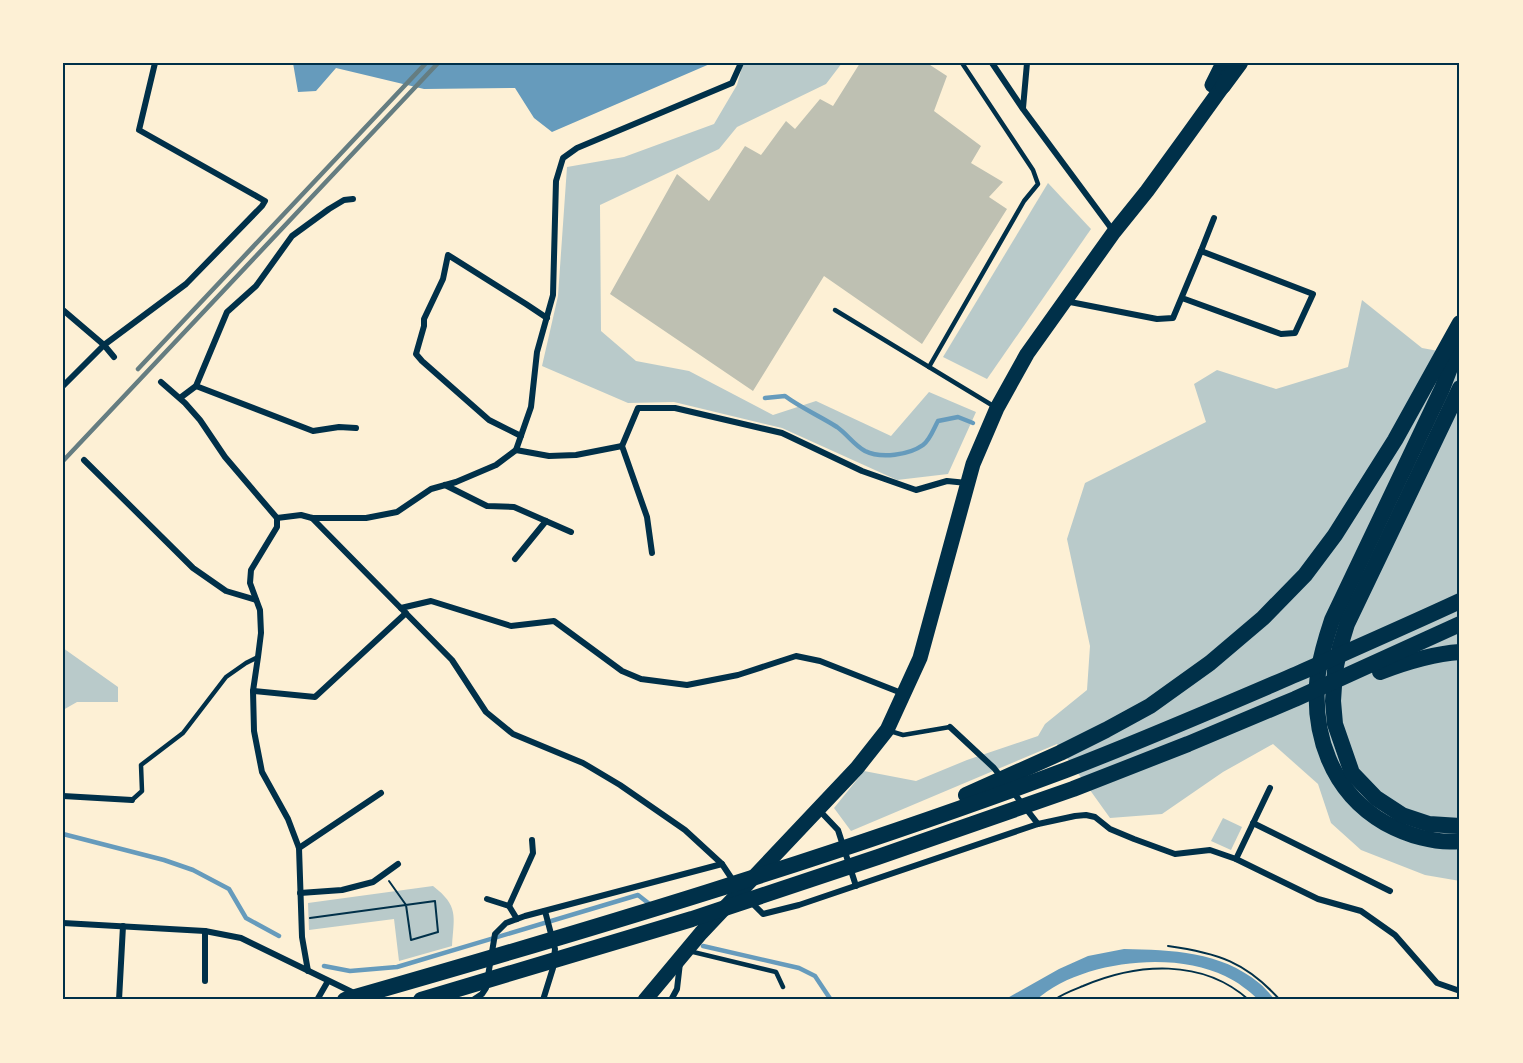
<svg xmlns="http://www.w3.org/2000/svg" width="1523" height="1063" viewBox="0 0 1523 1063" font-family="'Asap Condensed',sans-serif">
  <rect width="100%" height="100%" fill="#fdf0d5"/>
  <g fill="#b9caca">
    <path d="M743 63H842L826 84 737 127 719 149 600 205 601 331 636 361 689 371 773 415 816 401 891 436 929 392 976 412 948 474 897 480 782 428 674 402 628 403 542 366 558 296 567 167 624 157 714 124 737 85Z"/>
    <path d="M1048 183 1091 229 987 379 943 357Z"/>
    <path d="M1362 300 1422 348 1460 355V881L1425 875 1361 850 1331 823 1318 784 1273 744 1223 772 1162 814 1110 818 1057 744 851 831 834 808 864 771 916 781 967 760 1038 736 1045 724 1087 690 1090 646 1067 539 1085 483 1206 422 1194 384 1217 370 1276 389 1348 367Z"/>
    <path d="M63 648 118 687V702H77L63 710Z"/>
    <path d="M1223 818 1242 827 1231 850 1211 841Z"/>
    <path d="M433 886C459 906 454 916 452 946L399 961 394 919 309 930 308 903Z"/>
  </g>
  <g fill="#669bbc">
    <path d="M293 63H712L552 132 534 118 515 88 424 89 336 68 316 91 298 92Z"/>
    <path d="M1124 949C1172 950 1220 951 1259 983 1265 988 1270 994 1275 1000H1259C1249 991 1238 982 1225 976 1173 950 1079 961 1036 1000H1004L1059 969 1088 956Z"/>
  </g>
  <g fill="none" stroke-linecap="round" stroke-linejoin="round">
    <g stroke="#669bbc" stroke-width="4.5">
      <path d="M765 398 785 396C801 408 820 416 837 427 847 434 854 445 865 451 881 459 909 455 923 445 930 440 934 428 938 421L958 417 973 423"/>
      <path d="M63 834 164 860 193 870 229 889 246 918 279 936"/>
      <path d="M703 946 799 968 815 976 831 1000"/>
      <path d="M324 966 350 971 397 967 638 895 652 906"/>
    </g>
  </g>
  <path fill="#bec0b2" d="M860 63H927L947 76 934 111 981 146 971 163 1003 182 989 197 1007 209 922 344 824 276 753 391 610 294 677 174 709 201 745 146 761 155 786 121 795 129 820 99 833 106Z"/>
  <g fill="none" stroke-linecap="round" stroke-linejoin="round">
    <g stroke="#003049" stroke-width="2">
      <path d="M310 918 435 901 438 932 411 940 406 905 389 881"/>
      <path d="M1168 946C1218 953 1246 962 1280 1000"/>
      <path d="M1054 1000C1062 994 1073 990 1083 986 1137 963 1202 958 1249 1000"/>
    </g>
    <g stroke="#003049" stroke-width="4.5">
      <path d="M835 310 995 407"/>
      <path d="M929 367 1024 201 1038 184 1033 170 962 63"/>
      <path d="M890 731 903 735 950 727"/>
      <path d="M132 800 142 791 141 765 183 733 226 677 246 663 258 657"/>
      <path d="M689 951 776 972 783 987"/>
    </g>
    <g stroke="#003049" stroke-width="6">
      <path d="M992 63 1023 109 1114 232"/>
      <path d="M1023 108 1027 63"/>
      <path d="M1201 251 1214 218"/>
      <path d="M1065 301 1157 319 1173 318 1201 251 1313 294 1295 333 1281 334 1182 298"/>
      <path d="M63 310 104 345 114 357"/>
      <path d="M161 382 185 403 200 420 225 457 277 518V527L251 570 250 583 260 610 261 633 258 657 253 691 254 731 262 772 288 819 299 848 302 937 308 971"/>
      <path d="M63 386 104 345 186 284 262 206 265 201 139 130 155 63"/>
      <path d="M196 386 313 431 339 427 356 428"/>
      <path d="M180 398 196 386 227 312 256 286 292 236 329 209 344 200 353 199"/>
      <path d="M521 436 489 420 422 361 416 354 424 326V319L443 279 448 255 526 304 547 318"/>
      <path d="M516 450 549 456 576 455 622 446"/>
      <path d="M84 460 193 568 226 591 256 600"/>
      <path d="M445 485 487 506 514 507 571 532"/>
      <path d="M277 518 301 515 312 518H366L397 512 431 489 456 482 496 465 516 450 531 407 537 352 553 295 556 181 563 158 577 148 732 83 741 63"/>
      <path d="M312 518 452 660 486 712 513 734 583 763 620 785 685 830 722 864 734 882"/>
      <path d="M652 553 647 517 622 446 638 408H675L782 433 862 471 916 490 947 481 967 483"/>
      <path d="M515 559 546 521"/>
      <path d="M401 608 431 601 511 626 554 621 622 671 641 679 687 685 738 675 796 656 820 661 904 694"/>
      <path d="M253 691 315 697 406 613"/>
      <path d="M950 727 994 768 1001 777"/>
      <path d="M1013 792 1038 824"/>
      <path d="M63 796 132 800"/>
      <path d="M819 810 838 830 856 886"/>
      <path d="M1253 823 1390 891"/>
      <path d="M299 848 381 793"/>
      <path d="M1236 859 1270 788"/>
      <path d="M300 893 342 890 373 882 398 864"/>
      <path d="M487 899 509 906 517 919"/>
      <path d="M750 901 763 914 799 905 1038 824 1075 816 1086 815 1095 817 1110 829 1134 839 1175 854 1210 850 1236 859 1318 899 1361 911 1395 935 1437 983 1460 991"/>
      <path d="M509 906 533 853 532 840"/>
      <path d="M63 923 205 931 241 938 354 993"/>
      <path d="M205 931V981"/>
      <path d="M119 1000 123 926"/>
      <path d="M317 1000 328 981"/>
      <path d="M473 1000 482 994 486 988 495 934 506 923 525 916 722 864"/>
      <path d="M543 1000 553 968 555 949 545 911"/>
      <path d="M671 1000 677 989 680 963"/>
    </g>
    <g stroke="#003049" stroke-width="15">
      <path d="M1212 85 1223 63"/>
      <path d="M645 1000 701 933 857 768 887 730 920 658 973 464 997 408 1027 354 1114 232 1147 191 1187 136 1223 86 1228 75"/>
    </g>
    <g stroke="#003049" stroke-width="16">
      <path d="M1223 86 1240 63"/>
      <path d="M1460 342 1442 389 1332 620C1326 638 1321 655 1318 673 1311 733 1331 792 1385 823 1407 835 1435 844 1460 841"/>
      <path d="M1460 388 1347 624 1340 647 1335 671 1333 701 1335 724 1352 773 1376 798 1402 815 1429 824 1460 826"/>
      <path d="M1380 672C1406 662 1431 654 1460 652"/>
      <path d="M966 795 1060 753 1106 730 1150 706 1210 663 1263 618 1305 575 1335 535 1395 440 1460 323"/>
      <path d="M345 1000C587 931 830 858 1066 770 1144 740 1220 707 1297 674 1351 650 1406 626 1460 601"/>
      <path d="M421 1000 692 919 878 857 1073 789 1188 744 1295 699 1460 624"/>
    </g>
    <g stroke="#657d81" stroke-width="4.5">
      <path d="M138 369 426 63"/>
      <path d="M63 461 438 63"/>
    </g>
  </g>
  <rect width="1523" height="1063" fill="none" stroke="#fdf0d5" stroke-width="129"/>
  <rect x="64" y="64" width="1394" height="934" fill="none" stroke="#003049" stroke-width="2"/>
</svg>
